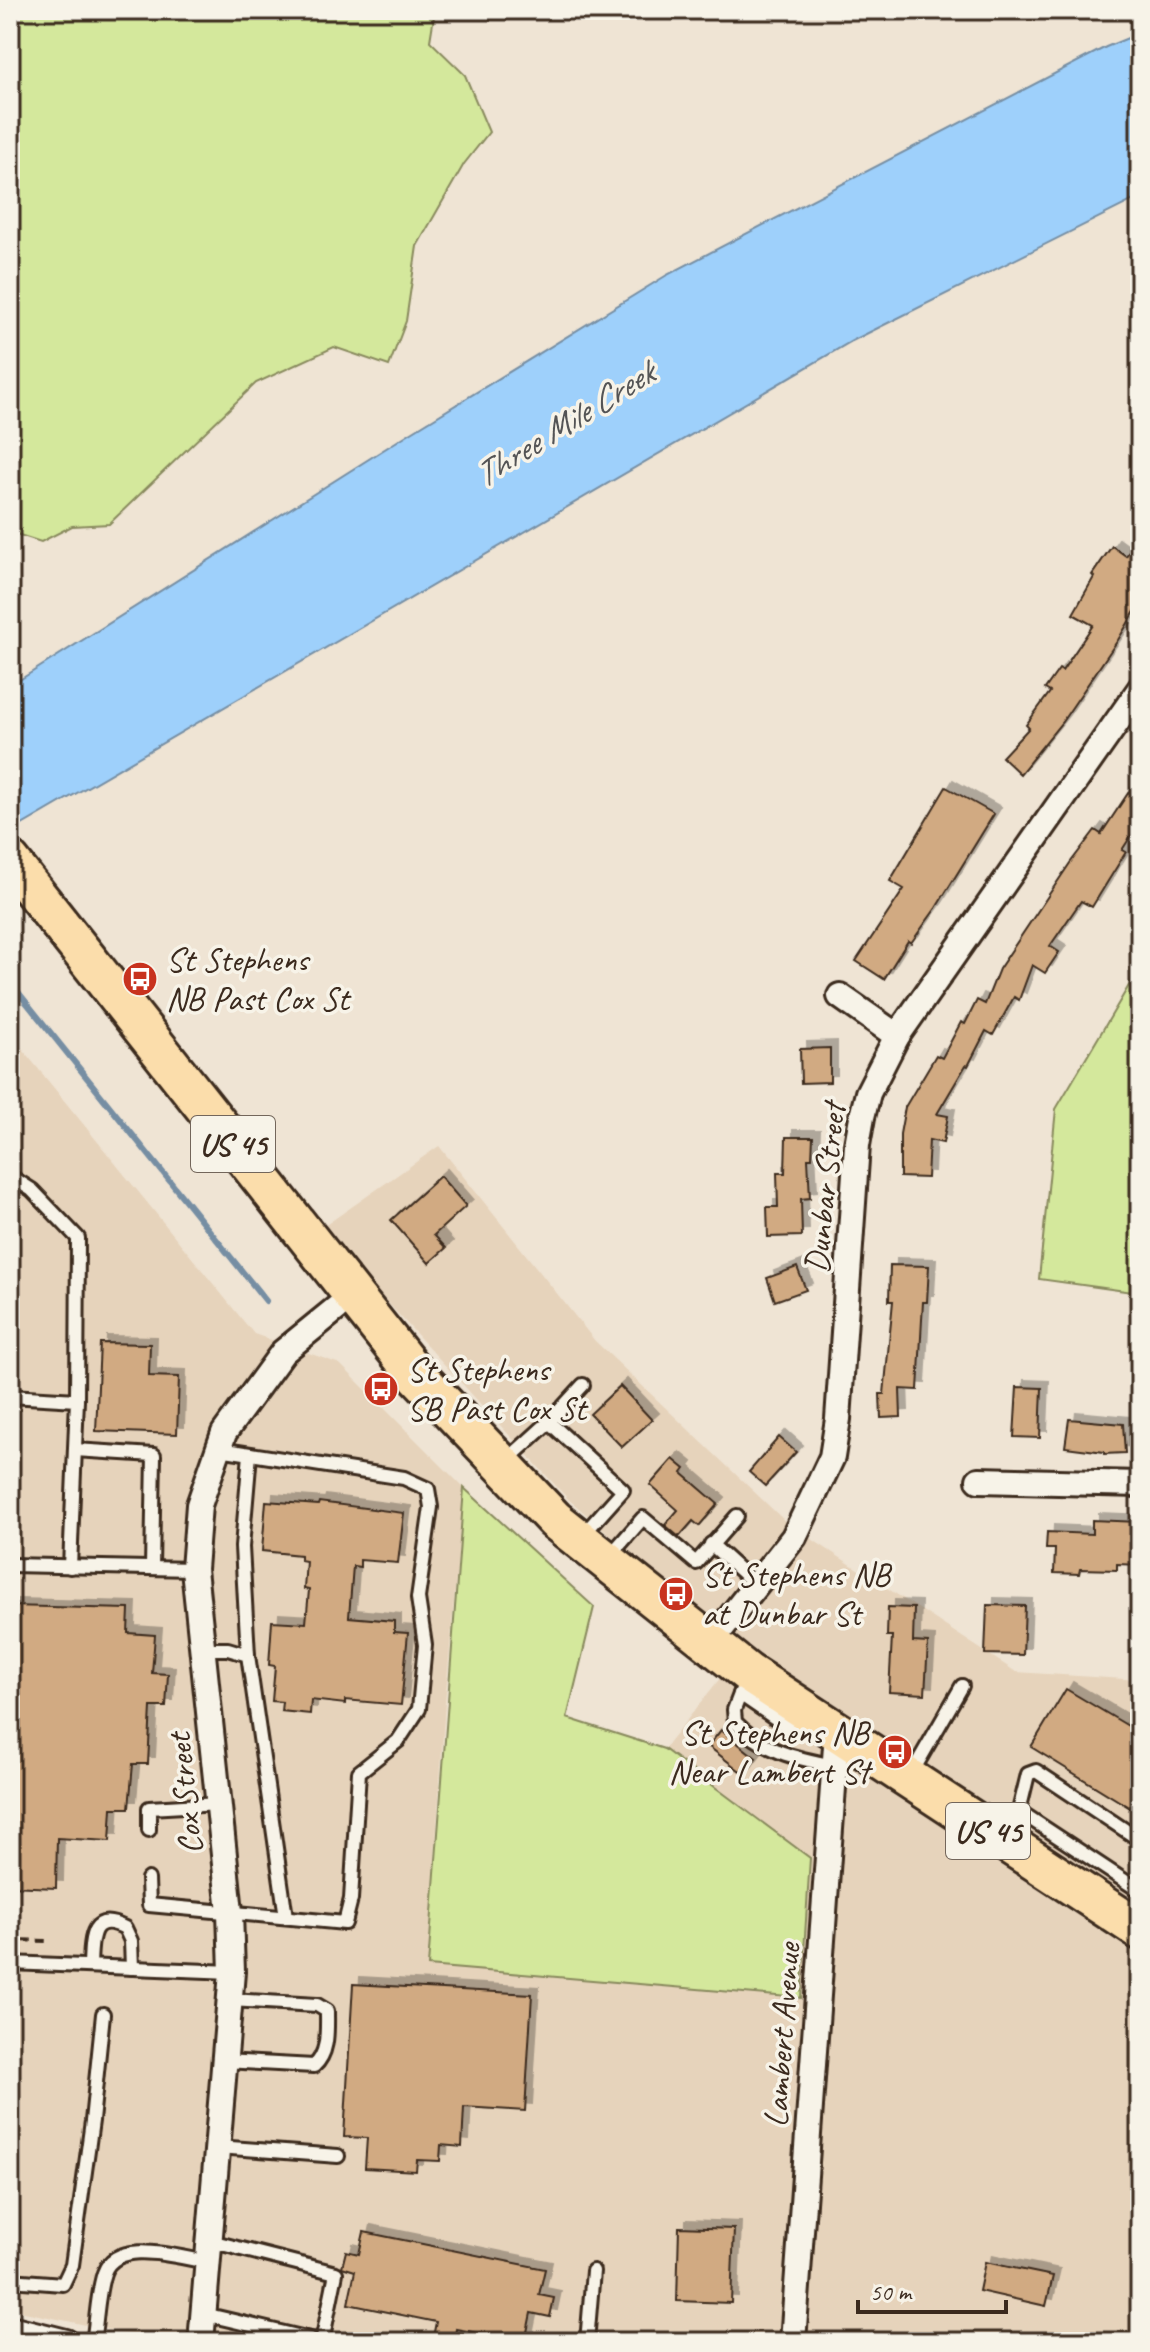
<svg xmlns="http://www.w3.org/2000/svg" width="1150" height="2352" viewBox="0 0 1150 2352" font-family="Caveat,sans-serif">
  <defs>
    <filter id="shadow"><feDropShadow dx="7" dy="-7" stdDeviation="0" flood-color="#0004"/></filter>
  </defs>
  <rect width="100%" height="100%" fill="#efe4d4"/>
  <filter id="ink" filterUnits="userSpaceOnUse"><feTurbulence type="fractalNoise" baseFrequency=".0125" numOctaves="2"/><feDisplacementMap in="SourceGraphic" scale="16" xChannelSelector="R" yChannelSelector="G"/><feConvolveMatrix kernelMatrix="1 2 1 2 8 2 1 2 1" color-interpolation-filters="sRGB"/></filter>
  <g filter="url(#ink)">
    <path fill="#e6d3bb" d="M10 1034 254 1334 340 1364 464 1488 445 1704 428 1966 810 1858 664 1749 744 1648 568 1499 320 1229 439 1146 595 1341 787 1523 1016 1672 1140 1680V2342H167L10 2309Z"/>
    <g fill="#d4e89c" stroke="#88895d" stroke-width="2">
      <path d="M10 10H435L430 41 465 75 489 132 464 164 417 246 406 321 389 366 334 347 256 383 109 524 72 526 41 542 10 532Z"/>
      <path d="M1140 967V1293L1039 1279 1056 1109Z"/>
      <path d="M464 1488 594 1607 567 1718 664 1749 810 1858 801 1998 428 1966Z"/>
    </g>
    <path fill="#9ed0fb" stroke="#768ea3" stroke-width="2" d="M1140 33V197L852 341 10 832V686L410 433 667 275 1106 47Z"/>
    <g fill="none" stroke-linecap="round" stroke-linejoin="round">
      <path stroke="#768ea3" stroke-width="6" d="M10 982 266 1301"/>
    </g>
    <g fill="#d1aa82" stroke="#3b2a1e" stroke-width="2" filter="url(#shadow)">
      <path d="M1140 535V603L1118 640 1062 722 1020 774 1002 757 1029 728 1026 725 1050 692 1045 689 1059 669 1062 671 1093 625 1073 614 1094 577 1092 575 1112 546 1126 556Z"/>
      <path d="M1140 775V822L1122 850 1126 852 1092 907 1081 901 1050 946 1059 952 1045 973 1032 965 1019 1000 1014 997 993 1035 986 1031 968 1066 966 1065 937 1114 948 1116 943 1143 929 1140 927 1178 900 1177V1134L905 1107 936 1055 942 1058 961 1022 965 1024 977 1000 985 1004 999 969 1070 863 1095 830 1101 834Z"/>
      <path d="M946 787 994 814 936 908 911 943 908 941 884 979 856 961 904 889 890 881Z"/>
      <path d="M830 1048V1082L801 1083 800 1049Z"/>
      <path d="M786 1137H813L812 1158H808L810 1198 801 1199 802 1236 768 1237 767 1207H778L777 1173H785Z"/>
      <path d="M440 1176 466 1206 434 1235 446 1248 429 1263 391 1220Z"/>
      <path d="M890 1265 929 1266 927 1302H923L918 1390 900 1389 901 1417 881 1418 880 1394H884L893 1301H889Z"/>
      <path d="M797 1267 806 1290 775 1301 767 1278Z"/>
      <path d="M100 1343 150 1344 149 1376 179 1377 177 1434 96 1431Z"/>
      <path d="M620 1386 652 1420 622 1447 590 1414Z"/>
      <path d="M1017 1387 1042 1388 1040 1438 1014 1437Z"/>
      <path d="M1069 1419 1123 1424 1125 1453 1104 1454V1452L1065 1447Z"/>
      <path d="M779 1437 796 1452 765 1486 749 1472Z"/>
      <path d="M673 1459 685 1469 682 1473 718 1504 699 1526 693 1521 679 1537 665 1525 678 1510 650 1485Z"/>
      <path d="M266 1501 318 1505 319 1502 404 1513 398 1563 360 1560V1567L353 1566 349 1617 394 1621V1632L408 1633 401 1705 345 1700V1704L311 1700 310 1714 281 1711 282 1702 272 1701 275 1666 269 1665 272 1621 306 1623 309 1590 304 1589 306 1561 300 1560V1555L262 1551Z"/>
      <path d="M1092 1520 1140 1522V1565L1117 1564V1570L1080 1569 1079 1574 1054 1573 1055 1549H1046L1047 1532 1092 1534Z"/>
      <path d="M987 1605 1025 1606 1023 1655 985 1654Z"/>
      <path d="M10 1606 129 1609 128 1633 155 1635 152 1673 168 1674 166 1707H151L148 1764H133L129 1808H112L110 1841 57 1838 56 1888 10 1886Z"/>
      <path d="M888 1607 914 1608 913 1642 928 1643 925 1694 889 1692 892 1636H887Z"/>
      <path d="M1066 1689 1140 1733V1814L1031 1747Z"/>
      <path d="M721 1730 756 1758 744 1774 708 1746Z"/>
      <path d="M353 1984 532 1994 525 2111 464 2107 462 2147 441 2145 440 2161 417 2160 416 2171 365 2168 367 2138 344 2137Z"/>
      <path d="M679 2227 734 2229 731 2303 677 2301Z"/>
      <path d="M364 2232 545 2269 539 2295 554 2298 550 2317 531 2313 525 2342 456 2329 454 2342H432L436 2322 348 2304 355 2271 342 2267 346 2251 359 2254Z"/>
      <path d="M985 2262 1053 2276 1046 2306 979 2291Z"/>
    </g>
    <g fill="none" stroke-linecap="round" stroke-linejoin="round">
      <defs>
        <g id="lane">
          <path d="M10 1176 32 1190 78 1238 77 1400"/>
          <path d="M10 1396 77 1400 70 1567"/>
          <path d="M549 1422 623 1490 581 1537"/>
          <path d="M75 1450 154 1455 152 1568"/>
          <path d="M505 1462 549 1422 583 1385"/>
          <path d="M711 1544 756 1585"/>
          <path d="M608 1558 643 1518 696 1563 737 1516"/>
          <path d="M10 1565 194 1569"/>
          <path d="M204 1649H228L248 1655 286 1917"/>
          <path d="M248 1655 242 1547 250 1454"/>
          <path d="M747 1676 734 1710 735 1722C765 1752 794 1758 835 1766"/>
          <path d="M740 1694 791 1729 800 1713"/>
          <path d="M910 1776 962 1686"/>
          <path d="M149 1830V1808L219 1804"/>
          <path d="M1140 1840 1036 1771 1028 1774 1019 1811 1140 1891"/>
          <path d="M148 1879 149 1905 345 1923 351 1899 359 1772 398 1741 419 1709 425 1645 418 1598 431 1507 428 1489 404 1478 219 1449"/>
          <path d="M10 1963 232 1972"/>
          <path d="M90 1966C91 1940 90 1910 125 1928L131 1941 132 1968"/>
          <path d="M224 2061 314 2066C329 2053 327 2030 327 2011L317 2005 230 2000"/>
          <path d="M217 2147 338 2156"/>
          <path d="M210 2241 336 2273 322 2342"/>
          <path d="M10 2280 63 2284 72 2265 92 2121 103 2014"/>
          <path d="M204 2314 323 2342"/>
          <path d="M93 2342C97 2320 97 2294 104 2273 117 2237 179 2258 208 2262"/>
          <path d="M587 2342 593 2271"/>
        </g>
        <g id="street">
          <path d="M840 996 897 1036"/>
          <path d="M979 1480 1140 1484"/>
          <path d="M710 1643 794 1537 832 1457 838 1419 857 1145 862 1117 868 1093 897 1036 1140 689"/>
          <path d="M10 2328 66 2342"/>
          <path d="M201 2342 232 1972 230 1912 194 1569 199 1505 224 1433 283 1352 353 1295"/>
          <path d="M793 2342 837 1732"/>
        </g>
        <path id="primary" d="M10 861 413 1371 555 1520 748 1673 1140 1930"/>
      </defs>
      <use href="#lane" stroke="#3b2a1e" stroke-width="18"/>
      <use href="#street" stroke="#3b2a1e" stroke-width="30"/>
      <use href="#primary" stroke="#3b2a1e" stroke-width="44"/>
      <g stroke="#3b2a1e" stroke-width="4" stroke-dasharray="8 6" stroke-linecap="butt">
        <path d="M10 1932 18 1940"/>
        <path d="M10 1942 18 1940 49 1941"/>
      </g>
      <use href="#lane" stroke="#f7f3e8" stroke-width="12"/>
      <use href="#street" stroke="#f7f3e8" stroke-width="24"/>
      <use href="#primary" stroke="#fbddab" stroke-width="38"/>
    </g>
  </g>
  <defs>
    <symbol id="bus-disc" viewBox="-11 -11 22 22"><circle r="9.5" fill="#c8321e" stroke="#f7f3e8"/><path d="M-5-6H5V4H4V6H2V4H-2V6H-4V4H-5ZM-3.5-4V0h7V-4ZM-3.5 1.2v1.5H-2V1.2ZM2 1.2v1.5H3.5V1.2Z" fill="#fff"/></symbol>
  </defs>
  <g fill-rule="evenodd">
    <use href="#bus-disc" x="120" y="959" width="40" height="40"/>
    <use href="#bus-disc" x="361" y="1369" width="40" height="40"/>
    <use href="#bus-disc" x="656" y="1574" width="40" height="40"/>
    <use href="#bus-disc" x="875" y="1732" width="40" height="40"/>
  </g>
  <g text-anchor="middle" stroke-width="7" stroke-linejoin="round" paint-order="stroke">
    <g fill="#f7f3e8" stroke="#73665b" stroke-width="2">
      <rect x="191" y="1116" width="84" height="56" rx="6"/>
      <rect x="946" y="1803" width="84" height="56" rx="6"/>
    </g>
    <g font-size="32" font-weight="bold" fill="#3b2a1e">
      <text x="233" y="1155">US 45</text>
      <text x="988" y="1842">US 45</text>
    </g>
    <g font-size="34" fill="#3b2a1e" stroke="#f7f3e8" text-anchor="start">
      <text x="166" y="971">St Stephens<tspan x="166" dy="39">NB Past Cox St</tspan></text>
      <text x="407" y="1381">St Stephens<tspan x="407" dy="39">SB Past Cox St</tspan></text>
      <text x="702" y="1586">St Stephens NB<tspan x="702" dy="39">at Dunbar St</tspan></text>
      <text x="869" y="1744" text-anchor="end">St Stephens NB<tspan x="869" dy="39">Near Lambert St</tspan></text>
    </g>
    <g font-size="34" fill="#3b2a1e" stroke="#f7f3e8">
      <text transform="translate(824 1188) rotate(-84)" y="12">Dunbar Street</text>
      <text transform="translate(184 1794) rotate(-96)" y="12">Cox Street</text>
      <text transform="translate(781 2035) rotate(-86)" y="12">Lambert Avenue</text>
    </g>
    <g font-size="36" font-style="italic" fill="#545455" stroke="#f7f3e8">
      <text transform="translate(563 423) rotate(-32)" y="13">Three Mile Creek</text>
    </g>
  </g>
  <rect width="1150" height="2352" fill="none" stroke="#f7f3e8" stroke-width="40"/>
  <rect x="20" y="20" width="1110" height="2312" fill="none" stroke="#3b2a1e" stroke-width="3" filter="url(#ink)"/>
  <path d="M858 2300v12h148v-12" fill="none" stroke="#3b2a1e" stroke-width="4"/>
  <text x="870" y="2300" font-size="24" fill="#3b2a1e" stroke="#f7f3e8" stroke-width="6" paint-order="stroke">50 m</text>
</svg>
